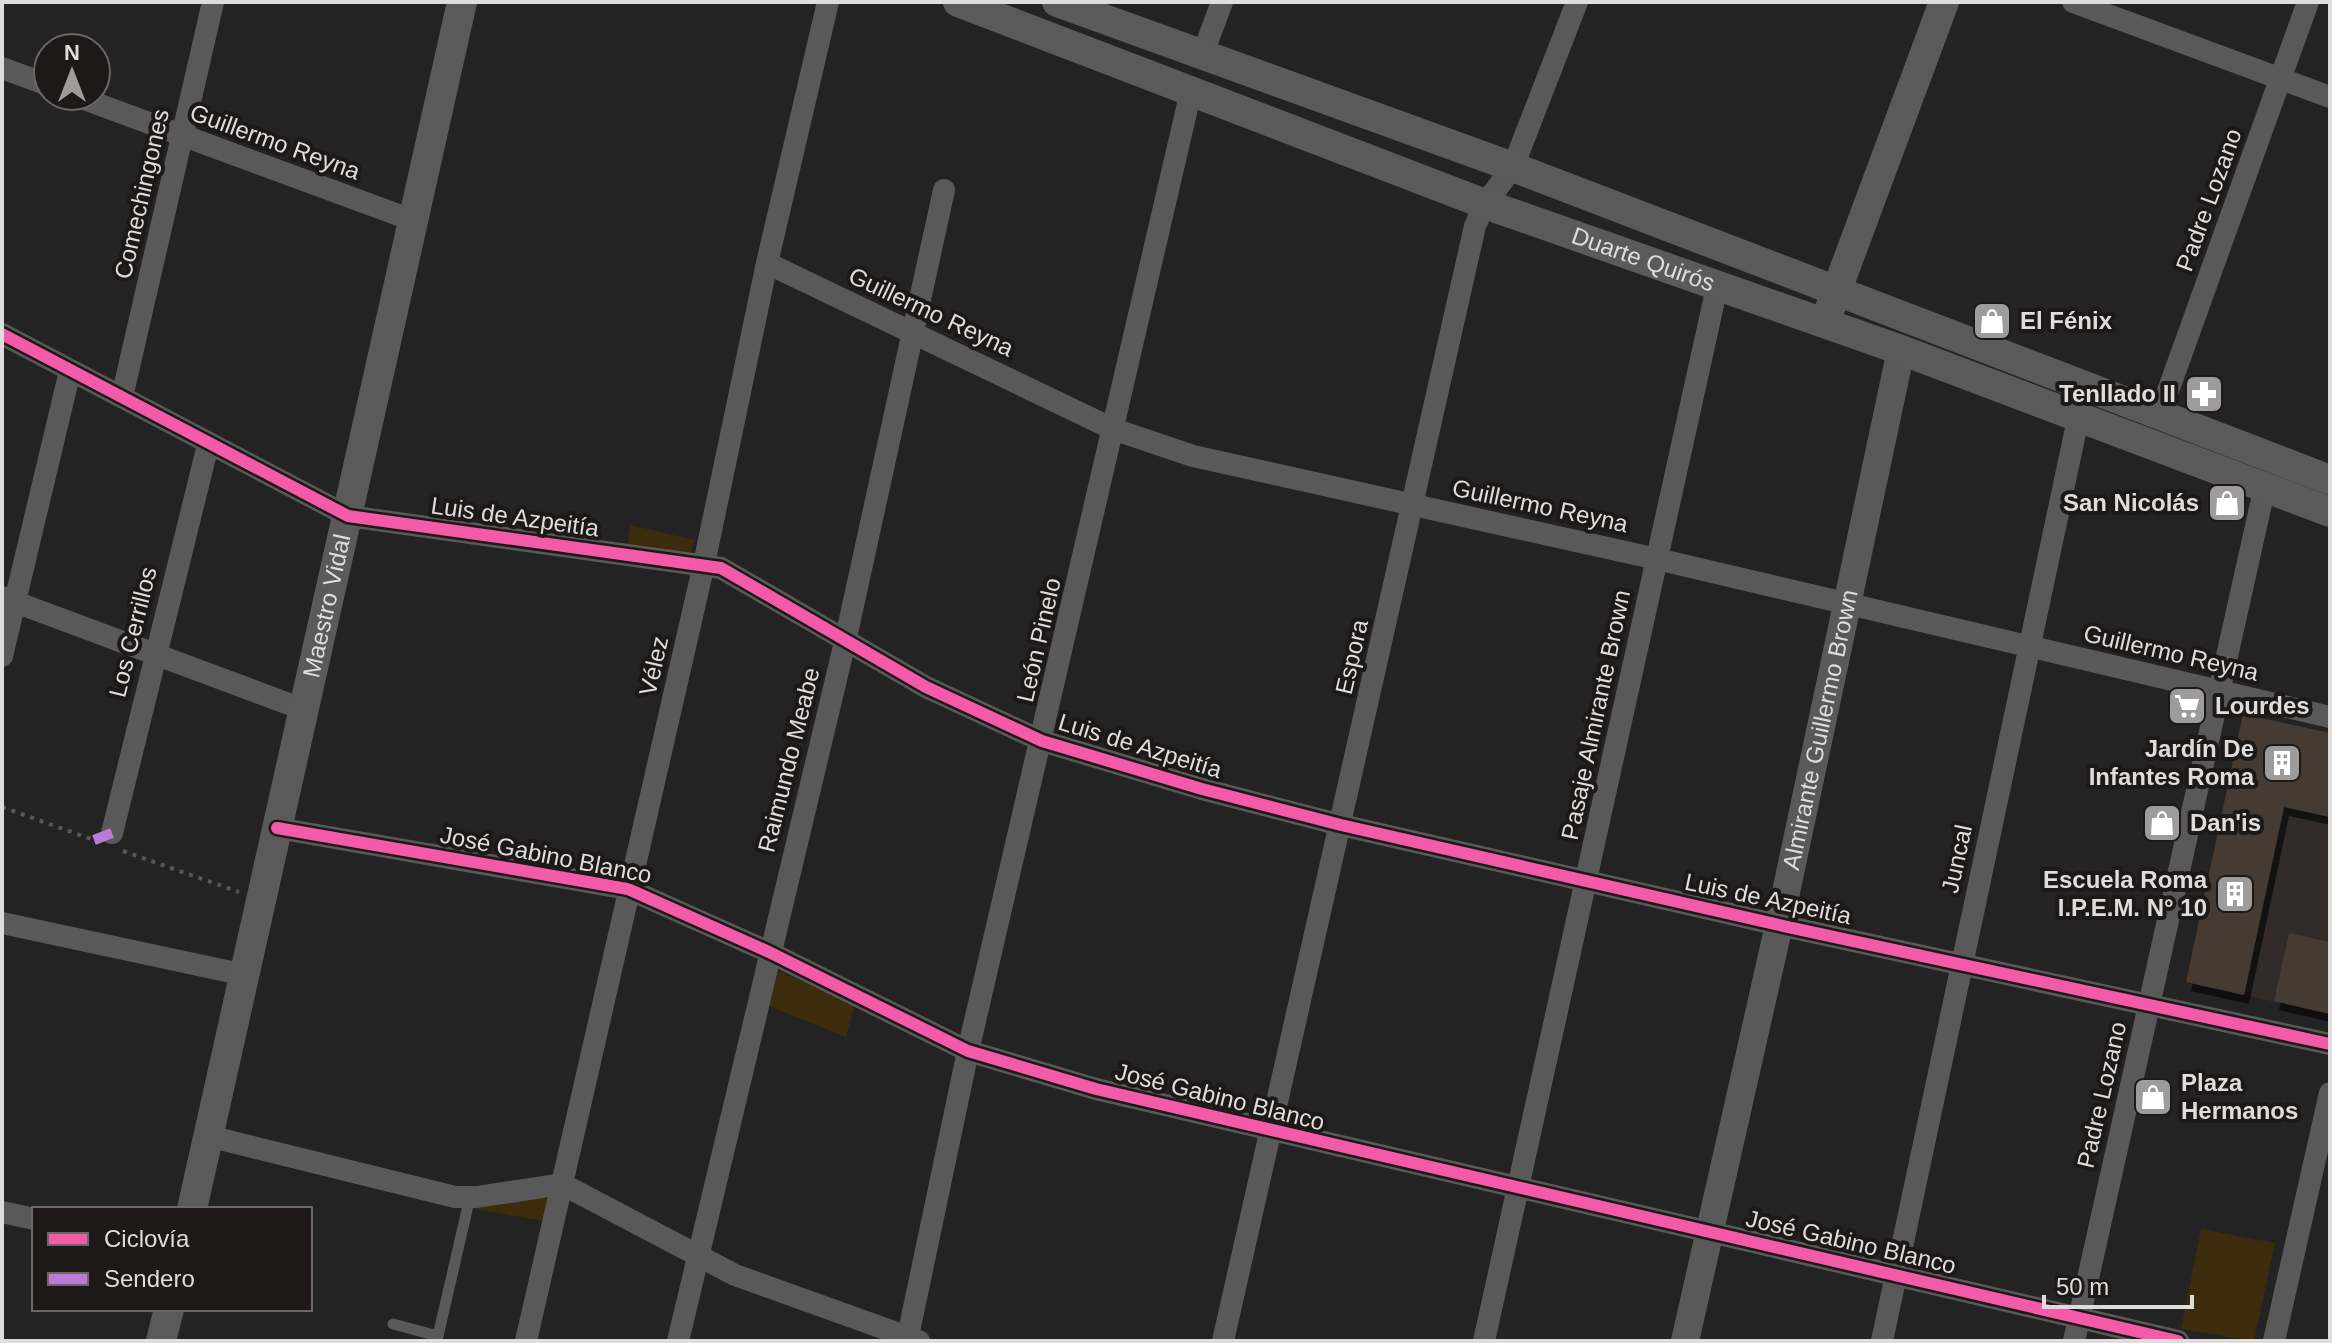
<svg xmlns="http://www.w3.org/2000/svg" width="2332" height="1343" viewBox="0 0 2332 1343" font-family="Arial,sans-serif">
  <defs>
    <filter id="shadow"><feDropShadow dx="5" dy="9" stdDeviation="0" flood-color="#0009"/></filter>
  </defs>
  <rect width="100%" height="100%" fill="#242323"/>
  <path fill="#332b2a" d="M2243 714 2330 733V1014L2186 982Z"/>
  <g fill="#3d2c0b">
    <path d="M631 525 694 540 688 559 626 550Z"/>
    <path d="M778 971 855 1004 846 1037 769 1006Z"/>
    <path d="M553 1193 544 1221 475 1209 476 1203Z"/>
    <path d="M2201 1229 2275 1243 2254 1341 2181 1329Z"/>
  </g>
  <g fill="#443a30" filter="url(#shadow)">
    <path d="M2243 714 2330 733V817L2284 807 2244 995 2186 982Z"/>
    <path d="M2289 933 2330 942V1014L2274 1001Z"/>
  </g>
  <g fill="none" stroke-linecap="round" stroke-linejoin="round">
    <g stroke="#585757" stroke-width="4" stroke-dasharray="4 6" stroke-linecap="butt">
      <path d="M2 807 94 840"/>
      <path d="M123 851 239 892"/>
    </g>
    <path stroke="#595959" stroke-width="11" d="M393 1324 438 1336 470 1197"/>
    <g stroke="#595959" stroke-width="22">
      <path d="M2073 2 2330 97"/>
      <path d="M1202 56 1222 2"/>
      <path d="M2 68 48 85"/>
      <path d="M76 96 412 220"/>
      <path d="M767 263 1113 429 1193 456 1657 559 2330 717"/>
      <path d="M2 334 348 516 721 568 926 687 1042 741 1202 789 1341 825 1779 925 2330 1044"/>
      <path d="M122 397 213 2"/>
      <path d="M2159 416 2308 2"/>
      <path d="M2 597 302 709"/>
      <path d="M2 656 70 371"/>
      <path d="M277 828 628 889 769 952 968 1051 1096 1089 2178 1341"/>
      <path d="M112 833 208 445"/>
      <path d="M2 923 245 975"/>
      <path d="M208 1136 455 1197H477L562 1184 735 1275 919 1341"/>
      <path d="M2 1212 34 1219"/>
      <path d="M526 1341 704 564 767 263 828 2"/>
      <path d="M678 1341 845 642 944 190"/>
      <path d="M907 1341 968 1051 1191 91"/>
      <path d="M1223 1341 1475 226 1485 204 1513 167 1577 2"/>
      <path d="M1484 1341 1717 287"/>
      <path d="M1882 1341 2081 405"/>
      <path d="M2074 1341 2265 486"/>
      <path d="M2274 1341 2330 1093"/>
    </g>
    <path stroke="#595959" stroke-width="28" id="s1" d="M1685 1341 1779 925 1901 350"/>
    <g stroke="#5b5a5a" stroke-width="30">
      <path id="s2" d="M958 2 1485 204 1901 350 2330 512"/>
      <path d="M1057 2 1513 167 2330 480"/>
      <path d="M1829 311 1944 2"/>
      <path id="s3" d="M192 1209 462 2"/>
      <path d="M161 1341 169 1309"/>
    </g>
    <path stroke="#bd7bd9" stroke-width="10" stroke-dasharray="20 10" stroke-linecap="butt" d="M94 840 112 833"/>
    <defs>
      <g id="cycleway">
        <path d="M2 334 348 516 721 568 926 687 1042 741 1202 789 1341 825 1779 925 2330 1044"/>
        <path d="M277 828 628 889 769 952 968 1051 1096 1089 2178 1341"/>
      </g>
    </defs>
    <use href="#cycleway" stroke="#1c1918" stroke-width="17"/>
    <use href="#cycleway" stroke="#f35aa7" stroke-width="12"/>
  </g>
  <defs>
    <symbol id="shop-square" viewBox="-11 -11 22 22"><rect x="-9" y="-9" width="18" height="18" rx="4" fill="#9e9c9b" stroke="#1c1918"/><path d="M-5-2.5h2.3a2.7 3.5 0 0 1 5.4 0H5L5.5 6h-11ZM-1.5-2.5h3a1.5 2.3 0 0 0-3 0Z" fill="#fff"/></symbol>
    <symbol id="pharmacy-square" viewBox="-11 -11 22 22"><rect x="-9" y="-9" width="18" height="18" rx="4" fill="#9e9c9b" stroke="#1c1918"/><path d="M-2-6h4v4h4v4h-4v4h-4v-4h-4v-4h4Z" fill="#fff"/></symbol>
    <symbol id="supermarket-square" viewBox="-11 -11 22 22"><rect x="-9" y="-9" width="18" height="18" rx="4" fill="#9e9c9b" stroke="#1c1918"/><path d="M-6-5.5h2.5l.6 2H6L4.5 2H-2.5L-4.4-4H-6ZM-1.5 3.2a1.3 1.3 0 1 0 .1 0ZM3 3.2a1.3 1.3 0 1 0 .1 0Z" fill="#fff"/></symbol>
    <symbol id="building-square" viewBox="-11 -11 22 22"><rect x="-9" y="-9" width="18" height="18" rx="4" fill="#9e9c9b" stroke="#1c1918"/><path d="M-4-6H4V6H1V3H-1V6H-4ZM-2.5-4.3h1.7v1.8h-1.7ZM.8-4.3h1.7v1.8H.8ZM-2.5-1h1.7V.8h-1.7ZM.8-1h1.7V.8H.8Z" fill="#fff"/></symbol>
  </defs>
  <g fill-rule="evenodd">
    <use href="#shop-square" x="1970" y="299" width="44" height="44"/>
    <use href="#pharmacy-square" x="2182" y="372" width="44" height="44"/>
    <use href="#shop-square" x="2205" y="481" width="44" height="44"/>
    <use href="#supermarket-square" x="2165" y="684" width="44" height="44"/>
    <use href="#building-square" x="2260" y="741" width="44" height="44"/>
    <use href="#shop-square" x="2140" y="801" width="44" height="44"/>
    <use href="#building-square" x="2213" y="872" width="44" height="44"/>
    <use href="#shop-square" x="2131" y="1075" width="44" height="44"/>
  </g>
  <g text-anchor="middle" stroke-width="8" stroke-linejoin="round" paint-order="stroke">
    <g font-size="24" fill="#dfdddc" stroke="#1c1918">
      <text transform="translate(275 142) rotate(20)" y="8">Guillermo Reyna</text>
      <text transform="translate(142 194) rotate(-77)" y="8">Comechingones</text>
      <text transform="translate(2209 200) rotate(-70)" y="8">Padre Lozano</text>
      <text dy="8" stroke="none"><textPath href="#s2" startOffset="732">Duarte Quirós</textPath></text>
      <text transform="translate(931 312) rotate(25)" y="8">Guillermo Reyna</text>
      <text transform="translate(1540 506) rotate(12)" y="8">Guillermo Reyna</text>
      <text transform="translate(515 517) rotate(8)" y="8">Luis de Azpeitía</text>
      <text dy="8" stroke="none"><textPath href="#s3" startOffset="618">Maestro Vidal</textPath></text>
      <text transform="translate(133 632) rotate(-76)" y="8">Los Cerrillos</text>
      <text transform="translate(1039 640) rotate(-77)" y="8">León Pinelo</text>
      <text transform="translate(2171 653) rotate(13)" y="8">Guillermo Reyna</text>
      <text transform="translate(1352 657) rotate(-77)" y="8">Espora</text>
      <text transform="translate(654 666) rotate(-77)" y="8">Vélez</text>
      <text transform="translate(1596 715) rotate(-78)" y="8">Pasaje Almirante Brown</text>
      <text dy="8" stroke="none"><textPath href="#s1" startOffset="626">Almirante Guillermo Brown</textPath></text>
      <text transform="translate(1140 746) rotate(17)" y="8">Luis de Azpeitía</text>
      <text transform="translate(789 760) rotate(-76)" y="8">Raimundo Meabe</text>
      <text transform="translate(546 855) rotate(11)" y="8">José Gabino Blanco</text>
      <text transform="translate(1957 859) rotate(-78)" y="8">Juncal</text>
      <text transform="translate(1768 899) rotate(12)" y="8">Luis de Azpeitía</text>
      <text transform="translate(2102 1095) rotate(-77)" y="8">Padre Lozano</text>
      <text transform="translate(1220 1097) rotate(14)" y="8">José Gabino Blanco</text>
      <text transform="translate(1851 1242) rotate(13)" y="8">José Gabino Blanco</text>
    </g>
    <g font-size="24" font-weight="bold" fill="#dfdddc" stroke="#1c1918" text-anchor="start">
      <text x="2020" y="329">El Fénix</text>
      <text x="2176" y="402" text-anchor="end">Tenllado II</text>
      <text x="2199" y="511" text-anchor="end">San Nicolás</text>
      <text x="2215" y="714">Lourdes</text>
      <text x="2254" y="757" text-anchor="end">Jardín De<tspan x="2254" dy="28">Infantes Roma</tspan></text>
      <text x="2190" y="831">Dan'is</text>
      <text x="2207" y="888" text-anchor="end">Escuela Roma<tspan x="2207" dy="28">I.P.E.M. N° 10</tspan></text>
      <text x="2181" y="1091">Plaza<tspan x="2181" dy="28">Hermanos</tspan></text>
    </g>
  </g>
  <rect width="2332" height="1343" fill="none" stroke="#dfdddc" stroke-width="8"/>
  <rect x="32" y="1207" width="280" height="104" fill="#1c1918" stroke="#6a6766" stroke-width="2"/>
  <rect x="48" y="1233" width="40" height="12" fill="#f35aa7" stroke="#6a6766" stroke-width="2"/>
  <text x="104" y="1247" font-size="24" fill="#dfdddc">Ciclovía</text>
  <rect x="48" y="1273" width="40" height="12" fill="#bd7bd9" stroke="#6a6766" stroke-width="2"/>
  <text x="104" y="1287" font-size="24" fill="#dfdddc">Sendero</text>
  <g transform="translate(72 72)"><circle r="38" fill="#1c1918" stroke="#6a6766" stroke-width="2"/>
  <path d="M0-6L14 30L0 20L-14 30Z" fill="#9e9c9b"/>
  <text y="-12" font-size="22" font-weight="bold" text-anchor="middle" fill="#dfdddc">N</text>
  </g>
  <path d="M2044 1295v12h148v-12" fill="none" stroke="#dfdddc" stroke-width="4"/>
  <text x="2056" y="1295" font-size="24" fill="#dfdddc" stroke="#1c1918" stroke-width="6" paint-order="stroke">50 m</text>
</svg>
